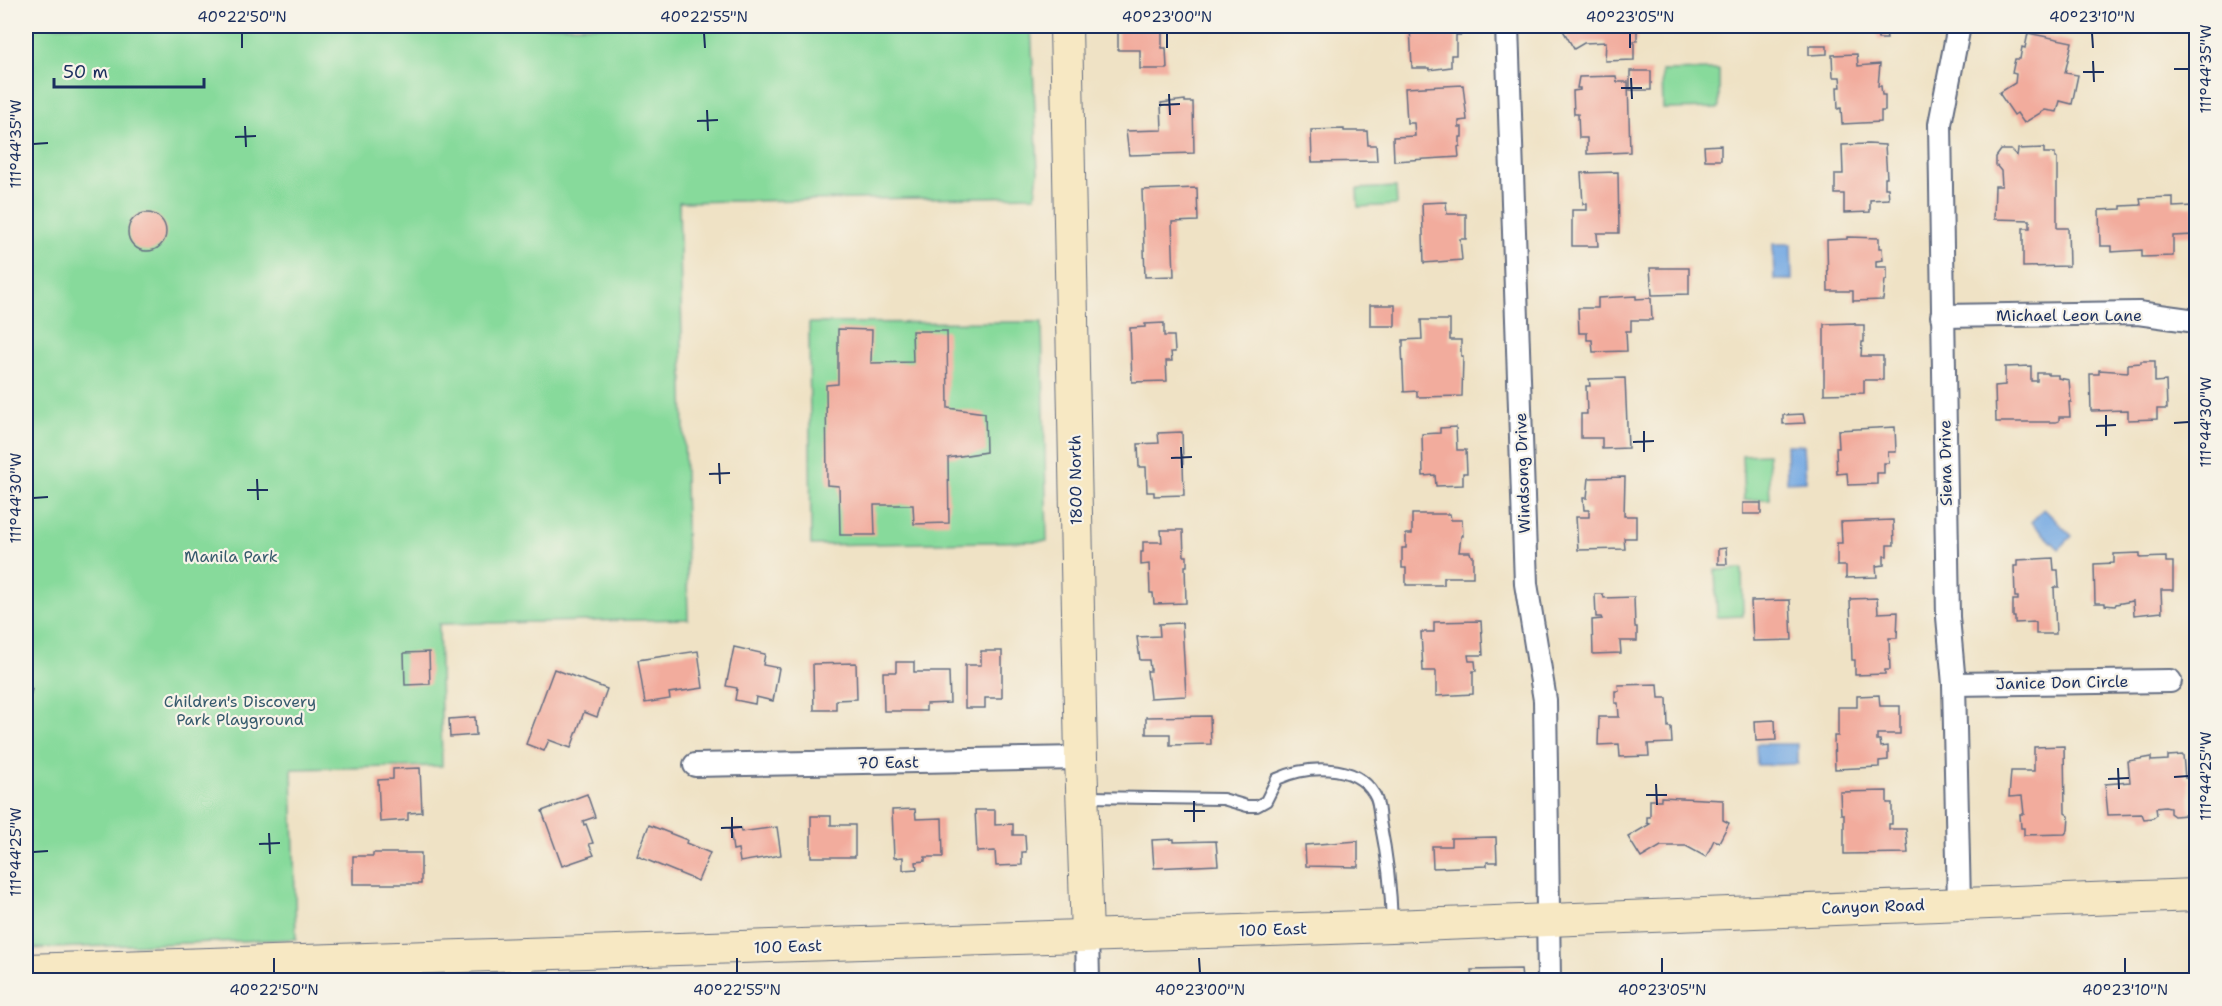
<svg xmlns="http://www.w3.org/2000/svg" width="2222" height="1006" viewBox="0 0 2222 1006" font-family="'Shantell Sans',sans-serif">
  <rect width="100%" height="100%" fill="#f7f3e8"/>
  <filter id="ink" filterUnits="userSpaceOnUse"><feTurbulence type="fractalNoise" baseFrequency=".0167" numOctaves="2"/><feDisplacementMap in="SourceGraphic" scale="12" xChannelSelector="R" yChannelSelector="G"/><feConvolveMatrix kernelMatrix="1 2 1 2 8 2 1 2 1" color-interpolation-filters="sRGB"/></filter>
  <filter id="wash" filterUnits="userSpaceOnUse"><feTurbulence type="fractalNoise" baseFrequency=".008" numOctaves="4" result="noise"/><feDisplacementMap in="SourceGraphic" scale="24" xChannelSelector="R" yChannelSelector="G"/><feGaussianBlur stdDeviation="1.35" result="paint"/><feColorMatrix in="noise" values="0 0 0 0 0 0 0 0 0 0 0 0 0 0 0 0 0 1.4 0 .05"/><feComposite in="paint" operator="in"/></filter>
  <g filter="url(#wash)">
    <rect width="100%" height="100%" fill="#efe2c5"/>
    <g fill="#87da9b" stroke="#51847c" stroke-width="1.5">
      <path d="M26 26H1031L1038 172 1035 196 679 202 688 619 439 624 442 766 292 769 296 939 26 949Z"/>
      <path d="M1719 70V108L1663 109 1662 71Z"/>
      <path d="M1396 187 1397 205 1358 207 1357 189Z"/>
      <path d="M1042 322 1047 541 811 545 809 323Z"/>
      <path d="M1768 454 1770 499 1744 500 1742 455Z"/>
      <path d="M1742 569 1743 616 1717 617 1715 570Z"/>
    </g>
    <g fill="#74a9e2" stroke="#486ca0" stroke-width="1.5">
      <path d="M1773 244H1791L1792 280H1774Z"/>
      <path d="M1786 445H1804L1806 481 1787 482Z"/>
      <path d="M2044 509 2072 536 2059 549 2031 522Z"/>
      <path d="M1756 744H1798V764L1757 765Z"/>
    </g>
    <g id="blocks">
      <g fill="#f2ac9d">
        <path d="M1124 26H1162V48H1166L1167 69H1140V50H1118V27Z"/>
        <path d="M1410 26H1461V35H1456V55H1451V67L1429 70V68H1412Z"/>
        <path d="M1563 26H1637V41H1634V60L1605 61 1606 42 1584 43 1574 49 1561 27Z"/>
        <path d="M1886 29 1887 39H1878L1877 30Z"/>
        <path d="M2028 33 2072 42 2065 73 2078 75 2072 104 2060 101 2057 112 2045 110 2024 123 2017 113 2014 115 1999 93 2015 83 2016 74 2012 73 2015 59H2020L2022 47 2025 48Z"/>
        <path d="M1809 46H1827V54L1809 55Z"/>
        <path d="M1857 54 1858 66 1880 64 1878 86H1881L1882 95H1885V111H1881V122L1842 124 1841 108 1838 109 1837 87H1841L1840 77H1833L1832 55Z"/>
        <rect x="1630" y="71" width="21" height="19"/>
        <path d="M1616 76 1617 82H1628L1630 152 1587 154V138H1579L1578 114H1574L1573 91 1580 90V88H1577L1579 77Z"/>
        <path d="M1463 85 1467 120 1459 121V127H1462V137H1460V146L1458 147 1459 157 1394 161 1393 137 1415 136 1414 123H1407L1405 88Z"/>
        <path d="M1185 100V102H1193L1194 153 1129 155 1126 131 1162 130 1161 103Z"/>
        <path d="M1344 129V131H1367L1368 145H1376L1377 161 1312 162 1311 130Z"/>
        <path d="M1868 144 1885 145 1887 178H1885V188H1888L1889 199 1870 200V212L1844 213V194H1835V174H1843L1842 145Z"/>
        <path d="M1721 145V160H1705L1704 146Z"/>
        <path d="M2044 148V153H2055V158H2057V228H2068L2069 266 2023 267V228H2030V220L1994 219 1995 186H2002L2001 171 1996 165V157L2001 150H2011L2017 156 2018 149Z"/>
        <path d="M1618 172 1619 233H1597L1598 246H1572V210H1587V204H1583L1581 173Z"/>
        <path d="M1197 188 1198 221 1172 222 1174 276 1145 277 1142 190Z"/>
        <path d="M2173 197V207L2193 206 2194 235 2173 236V256L2142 257V250L2111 252V246H2100L2099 210 2121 209V206L2141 205 2140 198Z"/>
        <path d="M1446 202 1447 214H1466V239H1460L1462 260 1424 263 1422 203Z"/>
        <circle cx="147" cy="232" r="19"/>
        <path d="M1847 237 1879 238V248H1882L1883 260 1876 261V267H1887V280H1885L1883 300 1853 301V291H1828L1827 240 1847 239Z"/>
        <path d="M1650 268H1689V294L1652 295Z"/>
        <path d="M1636 296V299L1651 298 1652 320H1631V331H1626L1627 351 1593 352 1592 340H1587V333H1579L1578 308H1598V298Z"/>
        <rect x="1370" y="305" width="25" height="21"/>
        <path d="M1421 320H1450V340H1461V356H1463L1462 396 1417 397V391L1404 392 1402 347H1403V340L1422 339Z"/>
        <path d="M1164 323V336H1174L1175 352H1171L1172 361H1166L1167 381 1132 382 1130 328 1145 327V324Z"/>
        <path d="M1855 323V325H1864V342H1862L1861 356H1883V380H1864V393L1824 394V324Z"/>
        <path d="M838 329 872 330 871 363 913 362 912 331H947L948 408 985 413 986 452 948 458 949 523 914 524 913 505H874L875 535H840L839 486 827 485 826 385 838 384Z"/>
        <path d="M2141 361H2155V382L2166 381 2167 409H2157V419L2128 420V410L2091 411 2090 374H2099V370L2128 372V364L2141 363Z"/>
        <path d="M2031 366V381H2037V373H2048V375H2058V378L2069 380 2071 402H2069L2070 417H2059V421L2056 422H1996L1995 386 2005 385V367Z"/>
        <path d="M1625 378 1628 448 1602 449V438H1581V414H1587L1586 386H1590L1589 379Z"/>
        <path d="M1803 414 1805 423 1783 424V415Z"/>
        <path d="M1456 427 1457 450H1466L1467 473H1463V485L1436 486 1435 475 1423 476 1422 434 1440 433V428Z"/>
        <path d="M1895 427 1896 452H1888L1889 463H1884V473H1877V484L1848 485 1847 473 1837 474 1836 448H1839L1838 430Z"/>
        <path d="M1182 432 1184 495 1154 496V492H1147L1146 467H1139L1138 444 1159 443 1158 433Z"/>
        <path d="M1625 477 1624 516H1636V538H1624L1625 549 1578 550 1576 517H1589V510H1584L1583 498H1587L1589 478Z"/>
        <rect x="1743" y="503" width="18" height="11"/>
        <path d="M1412 514H1450L1451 520H1462L1463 536H1461L1459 552H1470L1471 556H1473V577H1444V585H1406V568H1402V548H1406V534H1412Z"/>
        <path d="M1893 520 1894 545H1887V556H1884V565L1876 566 1877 577 1846 578V566H1837V543H1842L1841 522Z"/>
        <path d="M1161 530H1183L1184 556H1187V566H1185L1186 603 1154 604 1153 593H1150L1149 564 1141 565V552H1143V542H1162Z"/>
        <path d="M1726 548 1727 564H1718V549Z"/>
        <path d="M2140 553V558L2166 557V562H2173V590H2161L2162 612 2134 615 2133 601 2116 604 2115 606 2105 605V603H2095L2094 564 2114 563V554Z"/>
        <path d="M2053 558 2054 570H2058L2059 587H2054L2056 634H2036V622L2015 623V617H2013V600H2018V597H2015L2014 566H2017V560Z"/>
        <path d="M1595 594H1603L1604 598 1634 597 1635 627H1637V641H1620L1621 653 1593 654 1592 620 1602 619 1601 617H1596Z"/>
        <path d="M1877 598 1878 613 1898 612 1897 638H1889L1890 670H1885V674L1855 675V660H1852L1850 599Z"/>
        <path d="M1790 600 1792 640 1753 641 1751 601Z"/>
        <path d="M1481 621 1483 655H1468L1469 661H1475L1476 671H1473V694L1436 696V671H1423L1421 632H1434V622Z"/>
        <path d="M1182 623 1186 696 1150 698 1147 671H1151V669H1150L1149 660H1140L1137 637 1160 636 1159 624Z"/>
        <path d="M734 647 765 654 763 665 779 668 773 701 756 697 755 704 735 700 737 688 726 686Z"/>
        <path d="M698 651 703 688 669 693 670 699 645 703 638 660Z"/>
        <path d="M981 651H1002V698H985V708H965V665H981Z"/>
        <path d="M429 652 430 684 405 685 404 653Z"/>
        <path d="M896 662H914V672H949L950 703 926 704V711H884L883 672H896Z"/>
        <path d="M856 663 857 699 836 700V710H814L813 664Z"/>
        <path d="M554 669 607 689 597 717 584 712 571 748 549 740 544 751 526 744Z"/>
        <path d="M1658 684 1659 698H1667L1668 727H1671L1672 743 1648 744 1649 756 1620 757 1619 744 1598 745 1599 717H1619L1618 703H1615V691H1619L1618 685Z"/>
        <path d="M26 687 32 689 26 712Z"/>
        <path d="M1879 695 1880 706H1900V734H1877V740H1880L1881 747 1888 746V760L1879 761V767L1835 769 1834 736H1838V707H1857V696Z"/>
        <path d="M1210 716 1211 744 1170 745V734H1146V717Z"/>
        <path d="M475 717 476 735 450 737 449 719Z"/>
        <path d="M1775 720 1776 740 1756 741 1755 721Z"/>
        <path d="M2064 746 2065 813 2069 816 2068 830 2065 834 2024 835V828H2021L2020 814H2024L2022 796 2009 797 2011 771H2034V747Z"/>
        <path d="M2183 755 2185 778H2188L2190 812 2186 815 2174 816 2170 813V808L2165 807 2156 808 2157 815 2153 818 2144 819 2142 814 2108 815 2105 784 2130 782 2128 761 2151 757V761L2168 760V756Z"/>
        <path d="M420 768 422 812 408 813V820L380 822 378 780 393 779V769Z"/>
        <path d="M1887 791V803H1892V824H1889V829H1906L1908 853 1844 854V814H1841L1840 792Z"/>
        <path d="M587 794 595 817 583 821 584 825 586 824 593 843 589 844 594 855 562 866 542 811Z"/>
        <path d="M1661 797 1723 800V820L1729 823 1719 842 1714 840 1706 857 1686 846H1661L1641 858 1628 837 1650 824 1647 823V817H1650V800H1661Z"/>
        <path d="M915 809 916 819 942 818 943 857H925V861L916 862 917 869 903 870V857L894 858 892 810Z"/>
        <path d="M975 810H995V825L1013 824V835H1025L1026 852H1022V865L996 866 995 851 977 852Z"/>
        <path d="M811 816H831V825H855V857H811Z"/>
        <path d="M649 825 687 840 686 843 710 853 698 881 637 856Z"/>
        <path d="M777 827 781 855 740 862 738 849 733 850 730 829 740 828 741 832Z"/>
        <path d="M1496 837 1497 862H1487V866L1433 868 1432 846H1451V838Z"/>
        <path d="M1174 839V842L1216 841 1218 865 1154 868 1152 840Z"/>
        <path d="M1358 841V867L1306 866 1305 845Z"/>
        <path d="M373 853H421V884H353V856H373Z"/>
        <path d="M1521 969 1522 980H1472L1471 970Z"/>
      </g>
    </g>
  </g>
  <g filter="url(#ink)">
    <use href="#blocks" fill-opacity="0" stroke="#656e82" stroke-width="1.5"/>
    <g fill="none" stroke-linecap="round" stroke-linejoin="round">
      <defs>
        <path id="lane" d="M1085 797 1223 799 1247 806H1257L1266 801 1277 779C1306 766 1355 762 1374 794 1379 801 1379 813 1380 821 1387 855 1391 888 1392 923"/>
        <g id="street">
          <path d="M1507 26 1526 584 1545 700 1549 980"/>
          <path d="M1942 316 2138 313 2196 321"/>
          <path d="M1954 684 2170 681"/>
          <path d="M695 765 1081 758"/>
          <path d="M1959 903 1954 684 1948 617 1940 124 1959 26"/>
          <path d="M1087 935 1088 980"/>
          <path d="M521 955V980"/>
        </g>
        <g id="secondary">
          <path d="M1066 26 1081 758 1087 935"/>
          <path d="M26 970 1392 926 2196 895"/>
        </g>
      </defs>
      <use href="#lane" stroke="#656e82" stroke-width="14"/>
      <use href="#street" stroke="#656e82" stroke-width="26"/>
      <use href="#secondary" stroke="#656e82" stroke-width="34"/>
      <use href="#lane" stroke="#fff" stroke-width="10"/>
      <use href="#street" stroke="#fff" stroke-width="22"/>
      <use href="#secondary" stroke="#f7e8c3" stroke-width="32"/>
    </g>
  </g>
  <path fill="none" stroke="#1b2f5e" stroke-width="2" d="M242 33V48M704 33 705 48M1167 33V48M1630 33V48M2092 33 2093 48M2093 61 2094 82M2174 69H2189M2083 72H2104M1631 78 1632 99M1621 88H1642M1169 94 1170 115M1159 105 1180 104M707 110 708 131M697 121 718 120M245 126 246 147M235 137 256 136M33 144 48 143M2106 415V436M2174 423 2189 422M2096 426 2116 425M1644 431V452M1633 442 1654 441M1181 447 1182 468M1171 458 1192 457M719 463 720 484M709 474 730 473M257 479 258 500M247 490H268M33 498 48 497M2118 768 2119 789M2174 777 2189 776M2108 779 2129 778M1656 784 1657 805M1646 795H1667M1194 801V822M1184 811H1205M732 817V838M721 828 742 827M269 833 270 854M259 844 280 843M33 852 48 851M274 958V973M737 958V973M1199 958 1200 973M1662 958V973M2125 958V973"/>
  <g text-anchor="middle" stroke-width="4.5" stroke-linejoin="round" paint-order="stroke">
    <g font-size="16" fill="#1b2f5e" stroke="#f7f3e8">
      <text x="2069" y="321">Michael Leon Lane</text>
      <text transform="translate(1945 463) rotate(-91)" y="6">Siena Drive</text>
      <text transform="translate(1522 473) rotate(-92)" y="6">Windsong Drive</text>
      <text transform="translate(1075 480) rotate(-91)" y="6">1800 North</text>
      <text transform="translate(2062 682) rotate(-1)" y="6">Janice Don Circle</text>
      <text transform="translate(888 762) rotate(-1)" y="6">70 East</text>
      <text transform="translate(1873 906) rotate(-2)" y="6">Canyon Road</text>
      <text transform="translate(1273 929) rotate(-2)" y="6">100 East</text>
      <text transform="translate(788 946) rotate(-2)" y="6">100 East</text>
    </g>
    <g font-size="16" fill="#365a6d" stroke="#f7f3e8">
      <text x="231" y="562">Manila Park</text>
      <text x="240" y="707">Children's Discovery<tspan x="240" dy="18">Park Playground</tspan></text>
    </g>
  </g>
  <rect width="2222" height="1006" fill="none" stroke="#f7f3e8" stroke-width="66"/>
  <path d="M54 78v9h150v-9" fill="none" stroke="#1b2f5e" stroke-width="3"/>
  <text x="63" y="78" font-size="18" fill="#1b2f5e" stroke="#f7f3e8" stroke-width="4.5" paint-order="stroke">50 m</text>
  <rect x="33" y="33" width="2156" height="940" fill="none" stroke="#1b2f5e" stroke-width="2"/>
  <g font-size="15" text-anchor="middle" fill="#1b2f5e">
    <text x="242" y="22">40°22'50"N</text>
    <text x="704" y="22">40°22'55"N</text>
    <text x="1167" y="22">40°23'00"N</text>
    <text x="1630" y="22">40°23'05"N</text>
    <text x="2092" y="22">40°23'10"N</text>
    <text transform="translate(2206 69) rotate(-90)" y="5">111°44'35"W</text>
    <text transform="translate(16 144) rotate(-90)" y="5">111°44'35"W</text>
    <text transform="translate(2206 422) rotate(-90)" y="5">111°44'30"W</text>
    <text transform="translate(16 498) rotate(-90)" y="5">111°44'30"W</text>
    <text transform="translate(2206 776) rotate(-90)" y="5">111°44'25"W</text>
    <text transform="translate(16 852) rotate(-90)" y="5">111°44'25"W</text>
    <text x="274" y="995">40°22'50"N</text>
    <text x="737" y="995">40°22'55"N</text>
    <text x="1200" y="995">40°23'00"N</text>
    <text x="1662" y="995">40°23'05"N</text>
    <text x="2125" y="995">40°23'10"N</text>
  </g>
</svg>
